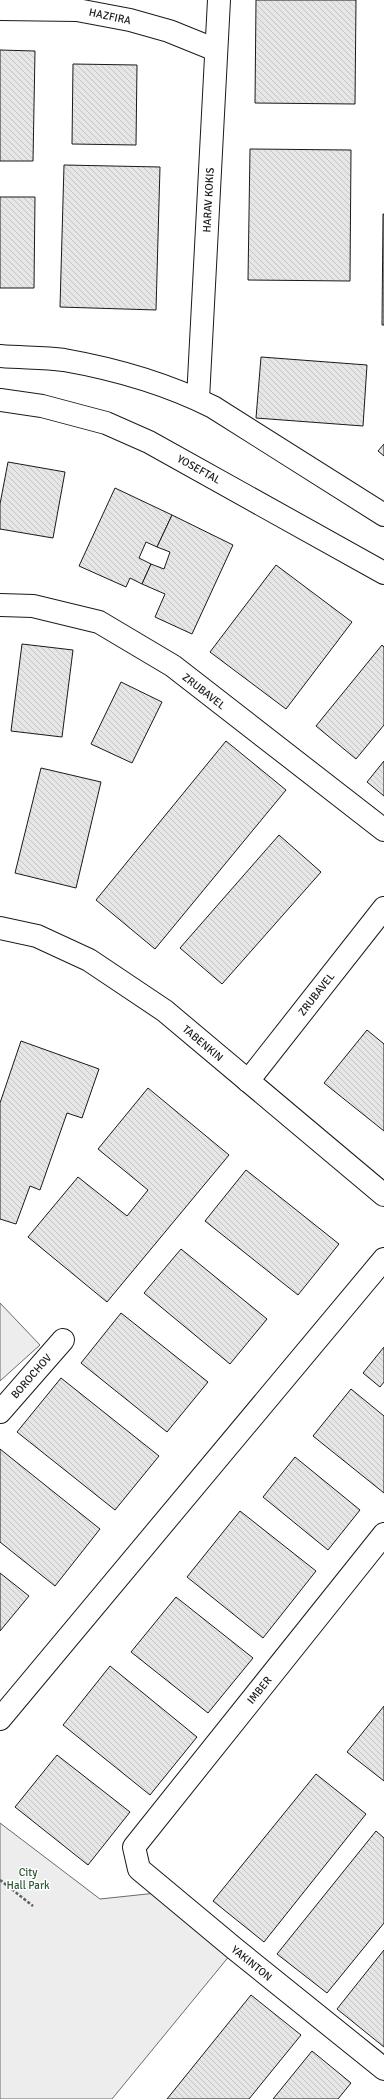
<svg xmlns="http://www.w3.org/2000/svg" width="384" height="2099" viewBox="0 0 384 2099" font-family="Signika,sans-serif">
  <defs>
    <pattern id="building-back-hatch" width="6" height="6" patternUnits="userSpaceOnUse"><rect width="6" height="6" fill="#e6e6e6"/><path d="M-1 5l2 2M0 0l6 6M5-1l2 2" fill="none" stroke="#c5c5c5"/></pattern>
  </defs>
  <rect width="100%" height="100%" fill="#fff"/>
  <g fill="#ededed" stroke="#6a6a6a">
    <path d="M0 1303 40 1345 0 1381Z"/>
    <path d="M0 1823 100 1899 166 1892 235 1949 112 2099H0Z"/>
  </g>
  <g fill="url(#building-back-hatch)" stroke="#1a1a1a">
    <path d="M256 0H356L355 104 255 103Z"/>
    <path d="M0 50 35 51 33 161H0Z"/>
    <path d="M73 64 137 65 136 145 72 144Z"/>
    <path d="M250 149 351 150 350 281 248 280Z"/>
    <path d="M64 165 160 167 156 310 60 307Z"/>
    <path d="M0 197H35L34 288H0Z"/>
    <path d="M383 214H384V325H382Z"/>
    <path d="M261 357 367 365 363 426 256 418Z"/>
    <path d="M384 444V456L378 451Z"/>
    <path d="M8 462 65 472 53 538 0 529V504Z"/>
    <path d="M115 488 172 515 157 547 146 542 139 558 151 564 142 584 130 578 126 587 79 566Z"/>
    <path d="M172 515 233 545 192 634 155 617 165 594 142 584 151 564 164 569 170 552 157 547Z"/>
    <path d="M276 565 352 622 286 709 210 652Z"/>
    <path d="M22 644 73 650 62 737 11 731Z"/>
    <path d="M382 645 384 647V725L356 759 316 726Z"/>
    <path d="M121 682 162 702 132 763 91 744Z"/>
    <path d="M226 741 286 790 155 949 96 900Z"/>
    <path d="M384 761V796L367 782Z"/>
    <path d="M41 768 101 782 76 888 15 873Z"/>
    <path d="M279 835 321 872 222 984 180 948Z"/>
    <path d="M367 1030 384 1044V1131L324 1083Z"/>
    <path d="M21 1041 99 1069 82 1118 67 1113 40 1190 30 1186 16 1224 0 1219V1103Z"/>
    <path d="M148 1088 229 1155 107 1302 28 1237 78 1177 127 1216 148 1190 98 1149Z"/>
    <path d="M246 1170 339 1244 298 1295 205 1221Z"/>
    <path d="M181 1249 267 1319 230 1364 144 1293Z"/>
    <path d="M121 1313 208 1382 167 1432 81 1363Z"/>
    <path d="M384 1347V1382L380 1387 363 1373Z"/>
    <path d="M61 1378 159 1456 115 1510 17 1432Z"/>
    <path d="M351 1389 384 1416V1493L313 1436Z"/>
    <path d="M0 1449 100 1529 55 1586 0 1542Z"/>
    <path d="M295 1457 360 1510 328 1550 263 1497Z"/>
    <path d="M240 1511 316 1571 263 1638 187 1577Z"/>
    <path d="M0 1573 29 1596 0 1631Z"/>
    <path d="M176 1597 253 1658 208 1713 131 1652Z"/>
    <path d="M110 1666 197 1737 150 1795 63 1725Z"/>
    <path d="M384 1706V1781L347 1752Z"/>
    <path d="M57 1755 130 1812 88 1865 15 1807Z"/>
    <path d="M316 1774 366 1814 264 1942 213 1901Z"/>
    <path d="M376 1831 384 1838V1923L327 1993 277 1954Z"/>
    <path d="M384 1950V2047L337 2009Z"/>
    <path d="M251 1995 301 2035 249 2099H167Z"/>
    <path d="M312 2051 351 2083 338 2099H273Z"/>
  </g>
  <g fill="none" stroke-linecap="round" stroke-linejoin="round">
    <defs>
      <g id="minor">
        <path d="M0 9 77 10 130 20 169 31 216 50"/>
        <path d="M0 356C21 358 43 357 64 360 115 369 167 384 213 407L384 515"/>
        <path d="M198 399 219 0"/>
        <path d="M0 400 42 406 106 423 149 442 384 573"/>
        <path d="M0 605 33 606 99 622 173 666 384 830"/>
        <path d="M0 928 37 936 89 960 165 1011 384 1195"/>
        <path d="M248 1081 384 908"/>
        <path d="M0 1412 63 1340"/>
        <path d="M384 1534 134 1847 139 1869 235 1949 384 2069"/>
        <path d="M0 1719 384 1259"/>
      </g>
    </defs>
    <use href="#minor" stroke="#1a1a1a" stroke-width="24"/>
    <path stroke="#5f5f5f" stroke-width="2.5" stroke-dasharray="3 2" stroke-linecap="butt" d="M0 1880 33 1906"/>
    <use href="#minor" stroke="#fff" stroke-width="22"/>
  </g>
  <g text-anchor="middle" stroke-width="3" stroke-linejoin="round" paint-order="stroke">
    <g font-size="11" fill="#1a1a1a" stroke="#fff">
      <text transform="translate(110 16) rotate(12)" y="4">HAZFIRA</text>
      <text transform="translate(208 200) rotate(-87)" y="4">HARAV KOKIS</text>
      <text transform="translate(199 469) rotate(29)" y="4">YOSEFTAL</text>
      <text transform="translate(204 691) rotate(38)" y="4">ZRUBAVEL</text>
      <text transform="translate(316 994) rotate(-52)" y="4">ZRUBAVEL</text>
      <text transform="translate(203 1043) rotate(40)" y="4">TABENKIN</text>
      <text transform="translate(31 1376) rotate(-49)" y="4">BOROCHOV</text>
      <text transform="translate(259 1690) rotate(-51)" y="4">IMBER</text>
      <text transform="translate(252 1963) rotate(39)" y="4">YAKINTON</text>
    </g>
    <g font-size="11" fill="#2b5a34" stroke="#fff">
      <text x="28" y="1876">City<tspan x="28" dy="13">Hall Park</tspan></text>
    </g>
  </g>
</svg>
